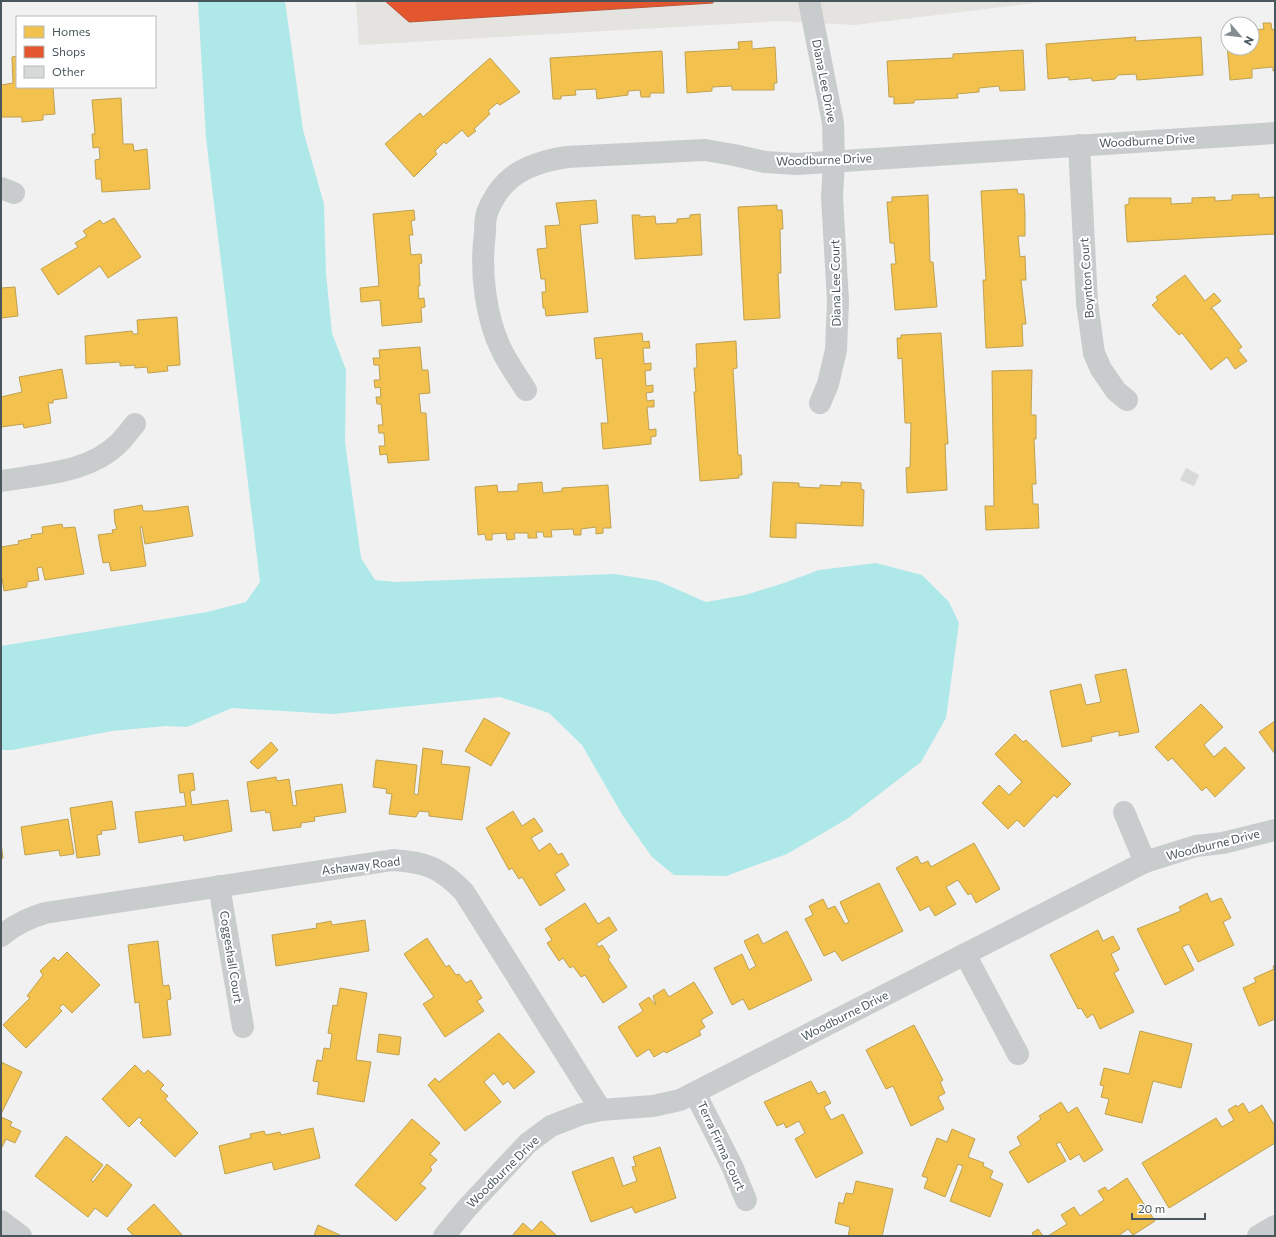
<svg xmlns="http://www.w3.org/2000/svg" width="1276" height="1237" viewBox="0 0 1276 1237" font-family="Commissioner,sans-serif">
  <rect width="100%" height="100%" fill="#f1f1f1"/>
  <path fill="#e5e3df" d="M356 1H1051L855 25 780 21 359 45Z"/>
  <path fill="#afe8e9" d="M198 1H285L303 130 324 204 326 274 332 333 346 370 345 442 361 558 375 580 397 582 615 574 658 581 706 602 745 595 784 583 819 570 876 563 922 575 949 602 959 623 946 718 921 762 847 819 787 854 726 876 674 875 652 857 623 816 582 745 549 713 500 697 333 714 232 708 187 727 166 726 112 731 12 750H1V646L207 612 246 602 260 582 206 138Z"/>
  <g fill="#f2c14e" stroke="#bfa152">
    <path d="M1263 23H1271L1272 30 1275 29V71H1273V67L1252 69V78L1230 80 1226 32H1228V48H1252V30L1264 29Z"/>
    <path d="M1136 37 1135 41 1201 37 1203 75 1137 80 1136 74 1118 75 1115 79 1092 81V78L1069 80V77L1048 79 1046 44Z"/>
    <path d="M752 41V49L775 47 777 83H774V90H732V86L712 87V91L687 93 685 52 739 49 738 42Z"/>
    <path d="M1023 50 1025 90 1000 91 999 86 979 88V92L957 94 958 98 914 100V103L894 104V97H889L887 61 953 58V54Z"/>
    <path d="M662 51 664 93H650V97H641L640 90 628 91V95L597 99 596 89 575 90 576 95 561 96V99H553L550 58Z"/>
    <path d="M17 56V87H53L55 114 43 115V120L22 122V117H1V85L13 83 12 57Z"/>
    <path d="M490 58 520 92 500 105 497 103 488 111 490 114 474 129 476 131 468 137 462 130 446 144 444 142 435 151 437 154 414 177 385 144 420 113 423 117Z"/>
    <path d="M121 98 123 144H133L134 151 147 149 150 189 102 192 101 179H96L95 160 100 159 99 147 93 148 92 134H95L92 100Z"/>
    <path d="M1017 189 1018 194H1024L1025 213V236H1018L1020 257 1025 256 1026 280H1021L1026 324H1022L1023 346 986 348 983 280H986L981 191Z"/>
    <path d="M1259 194V198L1275 197V234L1127 242 1125 205 1129 204V198H1171V204L1192 203V198L1215 197V201L1232 200V195Z"/>
    <path d="M928 195 930 262H933L937 307 895 310 891 264H896L894 243H890L887 202H892V197Z"/>
    <path d="M596 200 598 223 580 225 588 312 546 316 545 308H543L542 292H546L545 279H541L537 249 547 248 545 226 560 225 556 203Z"/>
    <path d="M777 205V210H782L783 229H780L781 273H778L780 318 744 320 738 207Z"/>
    <path d="M414 210 415 220 411 221 413 235H409L411 255 421 254 422 263 419 264 420 286H418L419 299 424 298 425 307 421 308 422 322 382 326 380 300 361 302 360 288 379 286 373 214Z"/>
    <path d="M700 214 702 255 635 259 632 215H640V217L655 216 656 224 677 223V219L690 218V215Z"/>
    <path d="M114 218 141 257 108 278 100 266 58 295 41 269 78 247 75 243 87 236 83 231 100 220 103 224Z"/>
    <path d="M1185 275 1205 301 1214 293 1221 301 1210 309H1213L1242 347 1238 350 1247 361 1235 369 1227 357 1211 370 1182 333 1179 335 1152 305 1158 300 1156 297Z"/>
    <path d="M15 287 18 316 1 318V288Z"/>
    <path d="M177 317 180 365 167 366 168 371 148 373 147 367 135 368V365L120 366V362L86 364 85 336 132 331 133 334H138L137 320Z"/>
    <path d="M642 333 643 342 649 341 650 348H643L644 364 651 363V370L645 371 646 386 653 385V392L646 393 647 401 654 400V407H647L649 430 656 429V436L651 437V444L603 449 601 423H608L602 358 596 359 594 338Z"/>
    <path d="M941 333 948 444H945L947 490 907 493 906 468 910 467 911 423H905L902 358 898 359 897 338H901V335Z"/>
    <path d="M736 341 737 368 733 369 738 455H741L742 475H739V478L700 481 694 392H696L694 368H697L696 344Z"/>
    <path d="M420 347 422 370H428L430 393 419 394 421 413H426L429 460 388 463 387 454 380 455 379 446H385L384 433H379L378 425H383L381 404H377L376 397H381L380 387 375 388 374 380H380L379 365H374L373 358H380L379 350Z"/>
    <path d="M62 369 67 398 53 400V403H48L51 423 24 428 23 424 1 427V397L22 392 19 377Z"/>
    <path d="M1032 370 1031 415H1036V439H1034L1036 484H1032L1033 504H1038L1039 528 986 530 985 506H994L992 371Z"/>
    <path d="M542 482 543 493 562 491V488L608 485 611 528H603V533L596 534V527L581 529V535H574L573 529 551 530 552 537H544L543 532H536L537 538H528V533H514L515 539 507 540 506 533 492 534V540H486L485 534 478 535 475 487 497 485 498 492 518 491V484Z"/>
    <path d="M773 482 799 483V487L820 488V485L841 486V482L861 483V489L864 490 863 526 796 523V538L770 537Z"/>
    <path d="M142 505 143 511H154L188 506 193 536 145 544 142 527H140L146 566 111 571 109 562 103 563 98 535 113 533 112 530 117 529 115 523 114 510Z"/>
    <path d="M62 524 63 528 75 527 84 574 45 580 42 567 37 568 39 580 27 582V587L4 591 2 578H1V547L19 544 18 541 32 538 31 535 43 533 42 527Z"/>
    <path d="M1126 669 1139 732 1119 736V731L1091 737 1092 741 1062 747 1050 691 1081 684 1086 705 1101 702 1095 675Z"/>
    <path d="M1201 704 1223 727 1204 745 1214 757 1225 747 1245 768 1215 797 1206 787 1202 791 1172 758 1168 761 1155 747Z"/>
    <path d="M484 718 510 733 491 766 465 751Z"/>
    <path d="M1275 721V754L1259 732Z"/>
    <path d="M1015 734 1023 742 1026 740 1071 784 1057 798 1054 795 1024 827 1017 820 1008 829 982 803 999 785 1009 795 1022 782 995 754Z"/>
    <path d="M271 742 278 750 258 769 250 762Z"/>
    <path d="M423 748 443 751 441 764 470 767 462 820 429 816V812L419 811 416 817 389 814 392 794 386 793 387 789 373 787 376 760 417 765 414 794 418 795Z"/>
    <path d="M193 773 195 790 190 791 192 805 228 800 232 831 184 841 183 835 139 843 135 812 186 806 184 792 180 793 178 775Z"/>
    <path d="M276 777 277 781 289 779 293 806 297 805 295 791 342 784 346 812 314 817 315 821 301 823V827L273 831 270 812 266 813 265 810 251 812 247 782Z"/>
    <path d="M112 801 116 829 101 831 102 834 97 835 100 855 77 858 70 808Z"/>
    <path d="M513 811 522 826 534 818 543 831 531 838 539 851 550 843 558 855 562 853 569 865 555 874 565 890 540 906 522 877 519 879 512 868 509 870 486 828Z"/>
    <path d="M68 819 74 854 60 856 59 850 25 855 21 827Z"/>
    <path d="M1 843 3 858H1Z"/>
    <path d="M974 843 1000 889 976 903 971 893 968 895 958 880 946 887 956 904 935 916 929 906 920 911 896 868 917 856 921 864 928 861 931 867Z"/>
    <path d="M879 883 903 931 842 961 835 951 824 956 805 919 813 915 809 906 823 899 828 909 835 906 845 924 849 922 840 902Z"/>
    <path d="M1207 893 1211 902 1221 898 1231 918 1223 922 1234 945 1198 962 1189 944 1182 947 1194 970 1165 985 1137 929 1181 911 1179 907Z"/>
    <path d="M585 903 598 924 609 917 617 930 596 944 599 947 602 945 610 957 608 959 627 987 603 1003 585 975 581 977 573 966 570 968 563 958 559 961 547 943 552 940 545 929Z"/>
    <path d="M365 920 369 951 276 966 272 935 317 928 316 924 331 921 332 925Z"/>
    <path d="M1098 930 1103 941 1113 936 1120 949 1111 954 1119 970 1114 973 1134 1012 1100 1029 1093 1014 1087 1018 1081 1008 1078 1009 1050 955Z"/>
    <path d="M787 931 812 980 749 1010 743 999 732 1005 714 968 742 954 749 970 756 966 744 941 758 934 763 944Z"/>
    <path d="M427 938 446 967 449 965 456 975 459 974 466 983 471 980 482 998 477 1001 484 1011 445 1037 423 1004 434 997 404 954Z"/>
    <path d="M158 941 163 986 169 985 171 999 167 1000 171 1035 143 1038 139 1002 135 1003 128 945Z"/>
    <path d="M67 952 100 985 72 1013 63 1004 59 1008 62 1011 26 1048 3 1025 30 998 27 996 43 975 40 971 54 957 58 961Z"/>
    <path d="M1273 966H1275V1019L1259 1026 1243 988 1256 982 1254 978 1274 969Z"/>
    <path d="M694 982 713 1013 701 1020 705 1027 699 1031 701 1035 666 1053 664 1051 654 1057 649 1049 637 1057 618 1027 643 1011 639 1004 649 997 656 1005 653 996 664 989 669 997Z"/>
    <path d="M340 988 367 993 356 1060 371 1062 364 1102 317 1094 319 1082 313 1081 317 1060 322 1061 324 1048 330 1049 332 1034 328 1033 333 1005 337 1006Z"/>
    <path d="M914 1025 943 1080 940 1082 945 1093 938 1097 944 1109 911 1126 893 1086 886 1089 866 1050Z"/>
    <path d="M1140 1031 1192 1044 1181 1088 1153 1081 1142 1123 1105 1114 1109 1099 1101 1097 1104 1086 1100 1085 1104 1068 1129 1074Z"/>
    <path d="M499 1033 535 1072 514 1089 508 1081 503 1085 494 1073 484 1082 501 1102 465 1131 428 1085 435 1078 439 1082Z"/>
    <path d="M379 1034 401 1037 399 1055 377 1052Z"/>
    <path d="M1 1062 22 1072 1 1114Z"/>
    <path d="M135 1065 144 1074 148 1070 164 1085 160 1089 168 1096 165 1099 198 1133 175 1157 140 1123 143 1120 139 1117 129 1127 102 1099Z"/>
    <path d="M811 1081 818 1094 825 1091 831 1103 824 1107 831 1120 843 1114 863 1153 816 1178 795 1139 805 1133 799 1121 786 1128 784 1123 777 1126 764 1102Z"/>
    <path d="M1061 1102 1068 1113 1077 1107 1103 1150 1084 1162 1079 1154 1070 1160 1060 1142 1056 1144 1066 1161 1028 1183 1009 1152 1021 1145 1017 1137 1041 1119 1039 1116Z"/>
    <path d="M1243 1103 1249 1113 1262 1105 1275 1126V1143L1169 1208 1142 1163 1216 1118 1222 1127 1234 1120 1228 1110 1236 1105 1237 1107Z"/>
    <path d="M1 1117 12 1122 10 1126 21 1131 15 1143 6 1139 1 1149Z"/>
    <path d="M412 1119 440 1143 430 1154 437 1160 430 1167 432 1170 420 1184 426 1188 396 1221 355 1185Z"/>
    <path d="M313 1128 320 1158 274 1170 272 1162 225 1174 219 1146 251 1138 250 1134 264 1131 266 1135 280 1132 281 1135Z"/>
    <path d="M952 1129 975 1139 968 1157 984 1163 983 1166 993 1171 990 1178 1003 1184 990 1217 950 1201 963 1166 958 1164 945 1197 924 1188 928 1178 922 1176 937 1138 947 1142Z"/>
    <path d="M66 1136 103 1165 91 1180 93 1182 107 1164 132 1185 107 1217 95 1208 88 1217 35 1176Z"/>
    <path d="M660 1147 676 1198 635 1213 632 1207 591 1222 572 1172 613 1157 623 1186 637 1181 632 1167 636 1166 633 1157Z"/>
    <path d="M1127 1178 1155 1221 1133 1235 1128 1229 1118 1236H1048L1067 1224 1061 1215 1074 1207 1080 1216 1104 1200 1098 1191 1105 1187 1108 1191Z"/>
    <path d="M856 1181 893 1189 882 1236H883H848L850 1227 835 1223 839 1202 843 1204 846 1193 853 1194Z"/>
    <path d="M154 1204 183 1236H134L127 1229Z"/>
    <path d="M541 1221 557 1236H512L523 1223 532 1231Z"/>
    <path d="M318 1225 342 1236H314Z"/>
    <path d="M1038 1229 1043 1236H1034L1032 1233Z"/>
  </g>
  <path fill="#e4572e" stroke="#b6573c" d="M385 1H713V3L409 22Z"/>
  <path fill="#d7d9d9" stroke="#e3e3e4" d="M1186 468 1199 475 1194 486 1180 480Z"/>
  <g fill="none" stroke-linecap="round" stroke-linejoin="round">
    <g stroke="#c9cccd" stroke-width="22">
      <path d="M809 1 833 123 834 161 832 197 838 301 836 350 828 384 820 403"/>
      <path d="M1079 145 1087 303 1094 353 1101 369 1116 391 1127 400"/>
      <path d="M1 188 14 193"/>
      <path d="M526 390C518 378 510 366 503 353 485 318 480 271 485 232 485 226 485 219 487 213 491 201 500 187 511 178 527 165 547 160 567 157L705 150 734 155 765 162 797 164 1275 133"/>
      <path d="M1 481C41 474 89 473 119 443 125 437 130 430 135 424"/>
      <path d="M1124 812 1145 862"/>
      <path d="M219 886 243 1027"/>
      <path d="M1 936C14 925 28 918 45 913L393 860C426 862 441 868 464 892L601 1110"/>
      <path d="M965 954 1018 1054"/>
      <path d="M695 1093 732 1166 746 1200"/>
      <path d="M1 1221 21 1236"/>
      <path d="M444 1236 467 1208 528 1143 551 1126 582 1114 601 1110 653 1106 680 1100 1145 862 1196 846 1223 843 1275 830"/>
      <path d="M1258 1236 1275 1226"/>
    </g>
  </g>
  <g text-anchor="middle" stroke-width="4" stroke-linejoin="round" paint-order="stroke">
    <g font-size="12" fill="#49575c" stroke="#fff">
      <text transform="translate(824 81) rotate(79)" y="4">Diana Lee Drive</text>
      <text transform="translate(1147 141) rotate(-3)" y="4">Woodburne Drive</text>
      <text transform="translate(824 160) rotate(-2)" y="4">Woodburne Drive</text>
      <text transform="translate(1087 278) rotate(-94)" y="4">Boynton Court</text>
      <text transform="translate(836 283) rotate(-91)" y="4">Diana Lee Court</text>
      <text transform="translate(1213 845) rotate(-14)" y="4">Woodburne Drive</text>
      <text transform="translate(361 866) rotate(-7)" y="4">Ashaway Road</text>
      <text transform="translate(231 957) rotate(81)" y="4">Coggeshall Court</text>
      <text transform="translate(845 1016) rotate(-27)" y="4">Woodburne Drive</text>
      <text transform="translate(721 1146) rotate(65)" y="4">Terra Firma Court</text>
      <text transform="translate(503 1172) rotate(-45)" y="4">Woodburne Drive</text>
    </g>
  </g>
  <rect width="1276" height="1237" fill="none" stroke="#49575c" stroke-width="4"/>
  <rect x="16" y="16" width="140" height="72" fill="#ffffff" stroke="#b6bcbe"/>
  <rect x="24" y="26" width="20" height="12" fill="#f2c14e" stroke="#b6bcbe"/>
  <text x="52" y="36" font-size="12" fill="#49575c">Homes</text>
  <rect x="24" y="46" width="20" height="12" fill="#e4572e" stroke="#b6bcbe"/>
  <text x="52" y="56" font-size="12" fill="#49575c">Shops</text>
  <rect x="24" y="66" width="20" height="12" fill="#d7d9d9" stroke="#b6bcbe"/>
  <text x="52" y="76" font-size="12" fill="#49575c">Other</text>
  <g transform="translate(1240 36) rotate(118)"><circle r="19" fill="#ffffff" stroke="#b6bcbe"/>
  <path d="M0-3L7 15L0 10L-7 15Z" fill="#848d90"/>
  <text y="-6" font-size="11" font-weight="bold" text-anchor="middle" fill="#49575c">N</text>
  </g>
  <path d="M1132 1213v6h73v-6" fill="none" stroke="#49575c" stroke-width="2"/>
  <text x="1138" y="1213" font-size="12" fill="#49575c" stroke="#ffffff" stroke-width="3" paint-order="stroke">20 m</text>
</svg>
